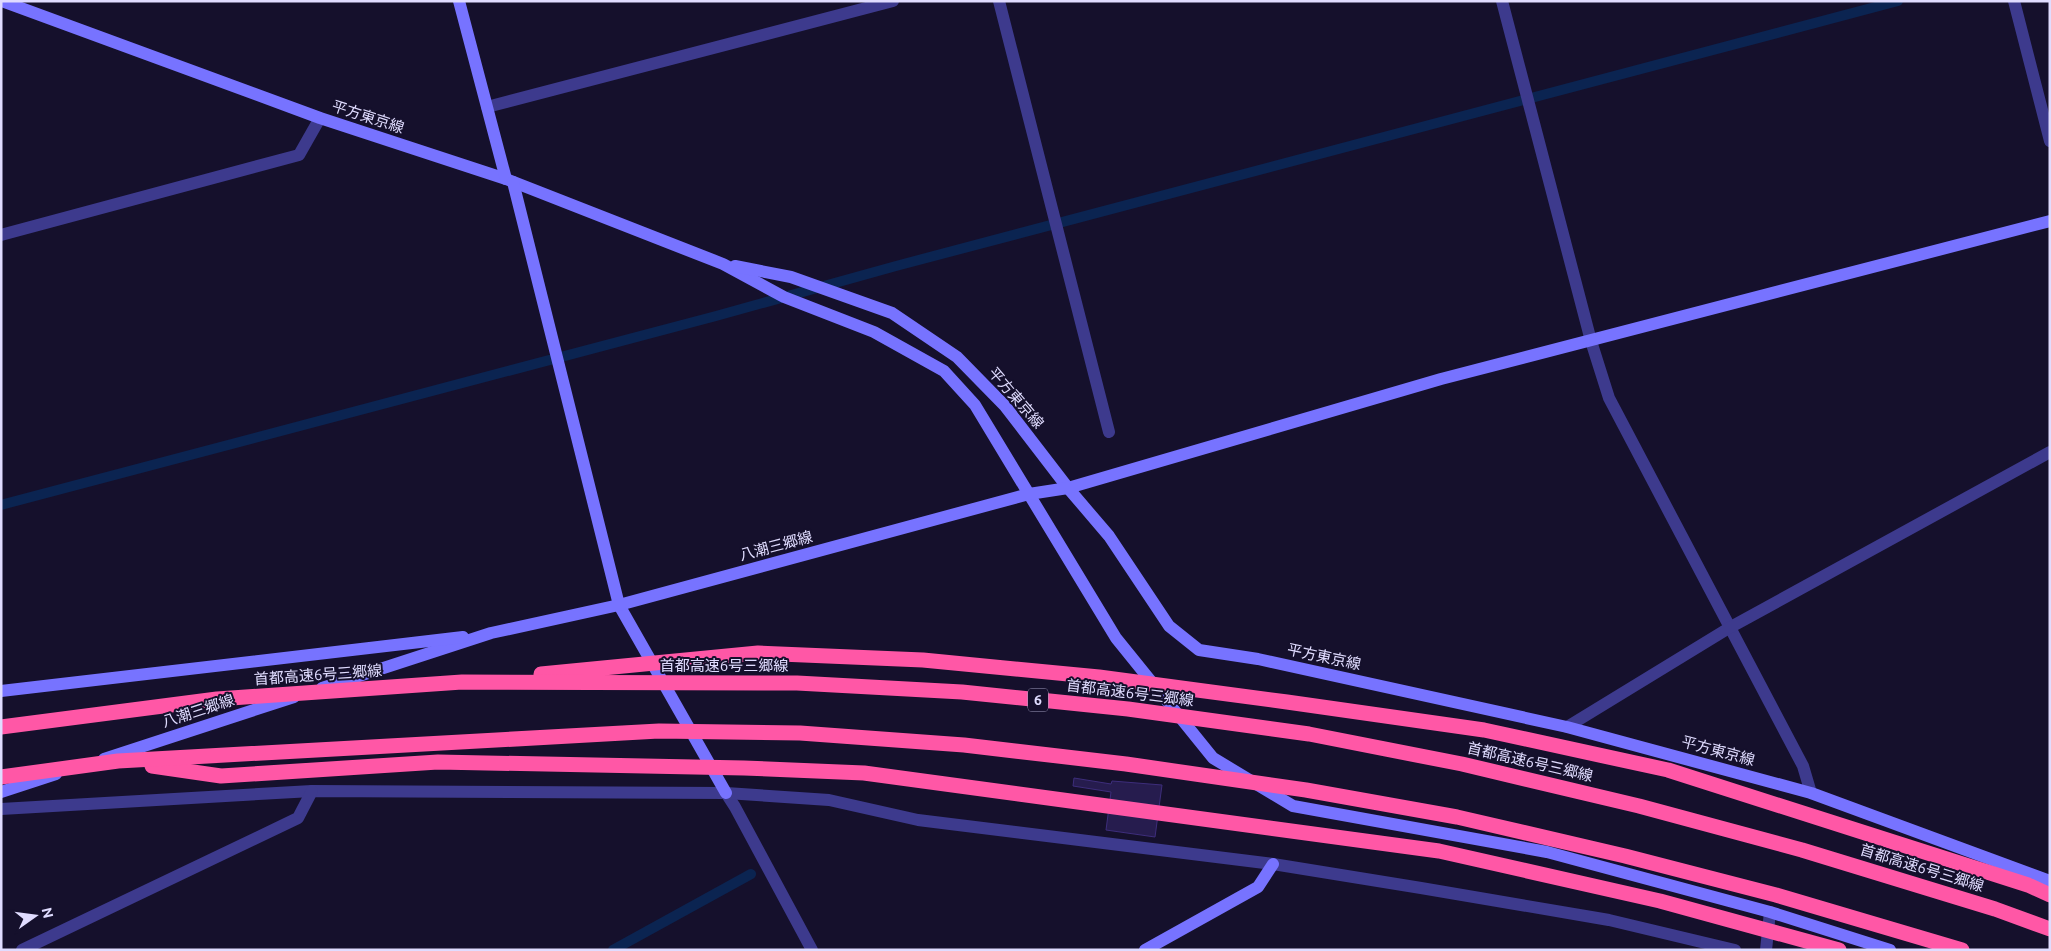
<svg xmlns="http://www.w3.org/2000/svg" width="2051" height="951" viewBox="0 0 2051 951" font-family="Ubuntu,'Noto Sans JP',sans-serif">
  <rect width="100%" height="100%" fill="#15102c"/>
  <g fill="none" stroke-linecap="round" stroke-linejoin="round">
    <g stroke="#0b2451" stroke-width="10">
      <path d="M1 505 716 316 896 266 1898 1"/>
      <path d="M613 950 751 874"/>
    </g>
  </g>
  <path fill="#261c4e" stroke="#3d2d7b" d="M1074 778 1111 784 1112 781 1162 785 1155 837 1106 830 1111 792 1073 786Z"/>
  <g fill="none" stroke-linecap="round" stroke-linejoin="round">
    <g stroke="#3d3a8d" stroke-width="12">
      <path d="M999 1 1109 432"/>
      <path d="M1502 1 1591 341 1609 398 1803 766 1811 793"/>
      <path d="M2014 1 2050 141"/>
      <path d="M487 107 893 1"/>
      <path d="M1 235 299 155 320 118"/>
      <path d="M1567 727 1729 628 2050 452"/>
      <path d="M726 793 735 807 812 950"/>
      <path d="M1 809 312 791 726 793 829 800 918 820 1273 864 1421 888 1609 920 1735 950"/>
      <path d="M22 950 298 818 312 791"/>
      <path d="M1766 950 1770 912"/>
    </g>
    <g stroke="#7773ff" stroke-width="12">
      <path d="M2 1 320 118 506 179 723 264 784 297 874 332 944 371 975 405 1116 638 1213 758 1293 806 1547 852 1770 912 1890 950"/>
      <path d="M459 1 506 179"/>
      <path d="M513 182 619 605 726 793"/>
      <path d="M735 266 791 277 892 313 957 357 1005 406 1068 488 1109 536 1169 626 1199 650 1258 659 1567 727 1811 793 2050 881"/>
      <path d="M322 688 491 633 619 605 1029 494 1068 488 1441 379 2050 221"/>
      <path d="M1 691 463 637"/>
      <path d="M104 759 294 697"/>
      <path d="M1 792 56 774"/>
      <path d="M1145 950 1258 887 1273 864"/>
    </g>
    <g stroke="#ff57a6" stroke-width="15">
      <path d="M541 674 758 653 923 660 1099 677 1287 702 1484 730 1668 770 2028 885 2050 895"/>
      <path d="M1 727 217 699 462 682 797 683 962 692 1128 709 1309 734 1462 764 1639 806 1802 850 1995 909 2050 929"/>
      <path d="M152 766 221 776 438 762 744 768 864 773 1439 851 1660 901 1839 950"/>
      <path d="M1 777 118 761 659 731 800 733 964 745 1126 764 1306 790 1457 817 1625 856 1776 895 1962 950"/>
    </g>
  </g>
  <g text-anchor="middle" stroke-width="4" stroke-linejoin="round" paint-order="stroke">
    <rect fill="#15102c" stroke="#a39fc0" stroke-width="1" x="1028" y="688.5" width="20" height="23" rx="4"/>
    <g font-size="14" font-weight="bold" fill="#e0dcff">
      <text x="1038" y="705">6</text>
    </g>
    <g font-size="15" fill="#e0dcff" stroke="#15102c">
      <text transform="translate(368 117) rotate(18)" y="5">平方東京線</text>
      <text transform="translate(1016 398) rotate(49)" y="5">平方東京線</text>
      <text transform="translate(776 546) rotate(-15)" y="5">八潮三郷線</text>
      <text transform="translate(1324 657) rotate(12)" y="5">平方東京線</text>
      <text x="724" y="671">首都高速6号三郷線</text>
      <text transform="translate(318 675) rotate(-4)" y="5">首都高速6号三郷線</text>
      <text transform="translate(1130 693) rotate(7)" y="5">首都高速6号三郷線</text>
      <text transform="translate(198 711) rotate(-18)" y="5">八潮三郷線</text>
      <text transform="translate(1718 751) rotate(15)" y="5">平方東京線</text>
      <text transform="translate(1530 762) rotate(13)" y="5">首都高速6号三郷線</text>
      <text transform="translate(1922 868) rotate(17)" y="5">首都高速6号三郷線</text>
    </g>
  </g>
  <rect width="2051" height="951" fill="none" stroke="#e0dcff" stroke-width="5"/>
  <g transform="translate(35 916) rotate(76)" stroke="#15102c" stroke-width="4" paint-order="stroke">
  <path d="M0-4L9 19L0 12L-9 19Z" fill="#e0dcff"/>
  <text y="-8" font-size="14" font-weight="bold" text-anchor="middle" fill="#e0dcff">N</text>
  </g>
</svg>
